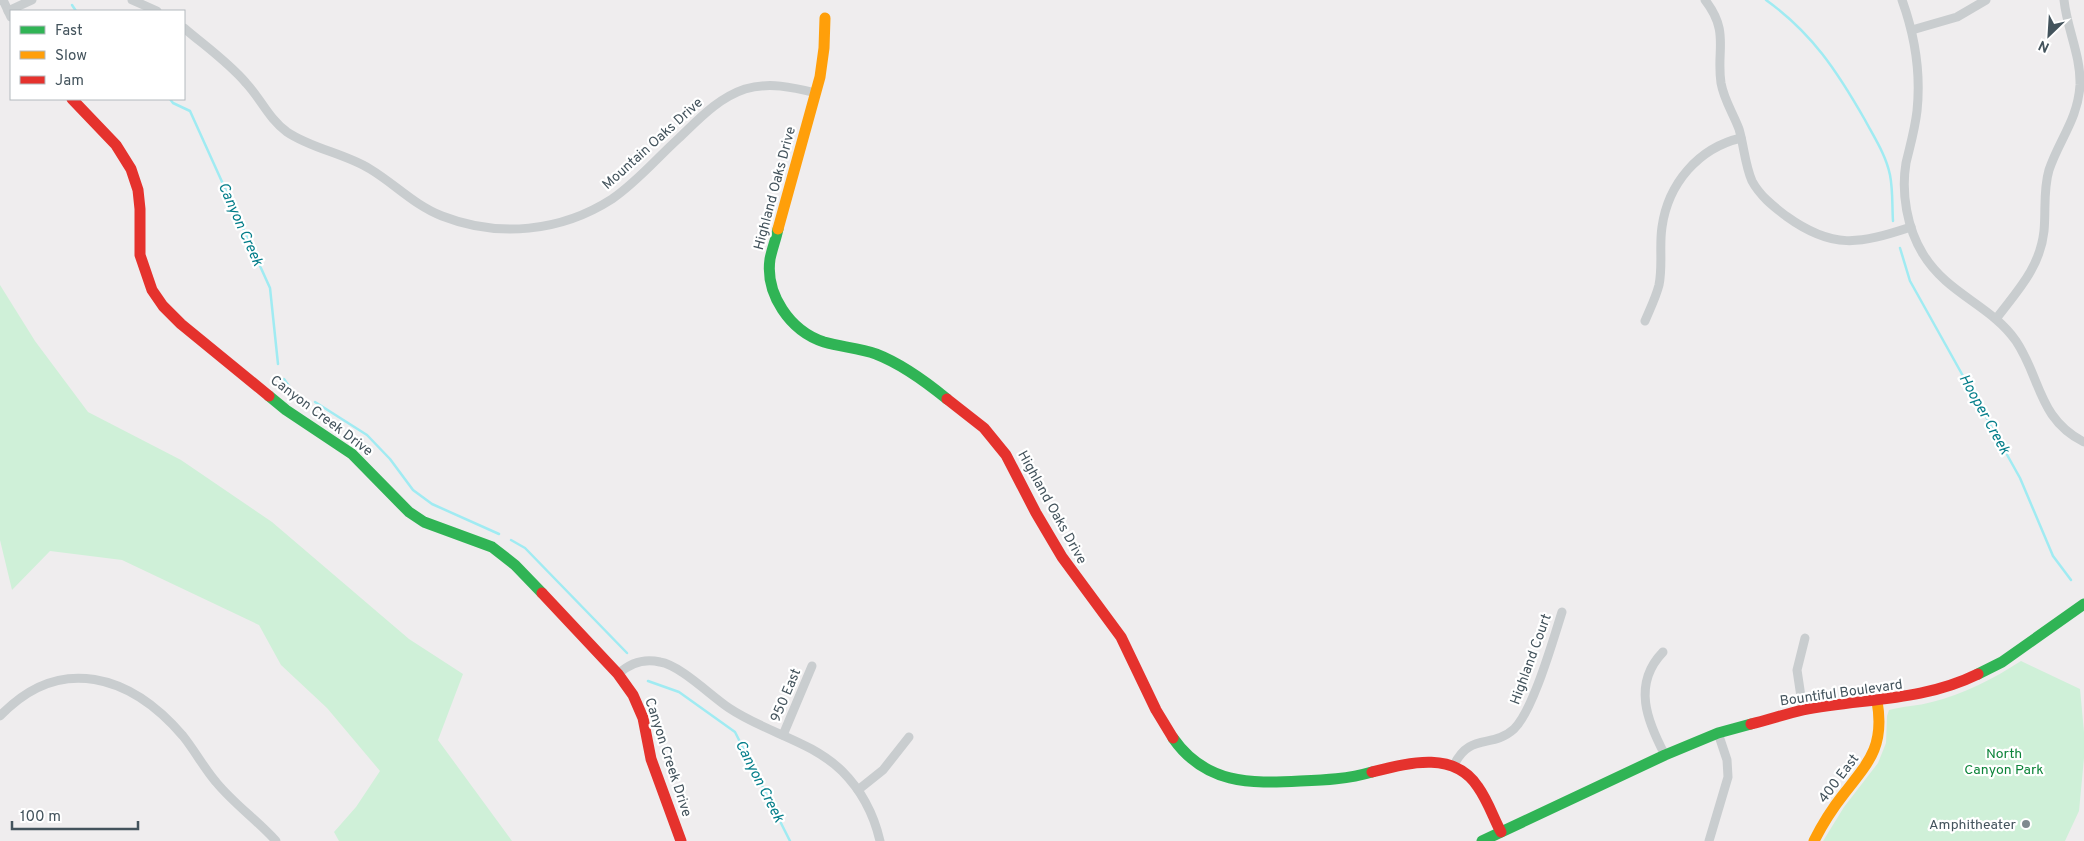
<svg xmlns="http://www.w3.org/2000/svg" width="2084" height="841" viewBox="0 0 2084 841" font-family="Overpass,sans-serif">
  <rect width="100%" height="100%" fill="#efedee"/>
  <g fill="#cff0d8">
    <path d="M0 285 35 341 88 412 181 460 272 522 409 639 463 674 438 740 512 841H339L334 832 356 807 380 771 327 708 281 665 259 625 122 560 50 551 12 590 0 540Z"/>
    <path d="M2021 661 2080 689 2084 732V758L2079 811 2065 841H1823L1844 807 1878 763 1886 743 1887 716 1889 710C1903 706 1918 706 1932 702 1964 694 1993 679 2021 661Z"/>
  </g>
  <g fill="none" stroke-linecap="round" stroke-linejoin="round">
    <g stroke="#a0ebf2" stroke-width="2.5">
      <path d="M1766 0C1812 33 1837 71 1865 120 1874 137 1886 155 1890 175 1893 190 1892 206 1893 221"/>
      <path d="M72 5 76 11"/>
      <path d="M170 99 173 103 190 111 270 288 278 364"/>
      <path d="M1900 248 1910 281 2020 478 2053 556 2071 580"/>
      <path d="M284 379 291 389 300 397"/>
      <path d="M315 402 367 435 390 459 413 490 432 504 499 534"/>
      <path d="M511 540 525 548 627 653"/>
      <path d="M648 681 679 692 735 732 790 841"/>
    </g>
    <g stroke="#c9cdcf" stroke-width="9">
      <path d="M3 0 11 17"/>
      <path d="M132 0 157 11"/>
      <path d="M1705 0C1730 32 1716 50 1721 83 1724 100 1733 113 1739 129 1744 146 1745 165 1752 181 1760 196 1773 206 1786 216 1833 250 1859 244 1911 227"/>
      <path d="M1902 0C1915 36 1921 73 1917 111 1915 129 1910 146 1906 163 1901 193 1907 228 1923 254 1947 294 1991 305 2016 341 2041 378 2038 419 2084 442"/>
      <path d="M8 11 32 0"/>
      <path d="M184 28C205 46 228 62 246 83 261 99 269 119 287 132 312 149 344 153 370 169 395 184 414 205 442 216 498 238 561 232 612 199 637 182 657 158 679 138 699 119 718 98 745 89 769 82 792 87 816 93"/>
      <path d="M1912 30 1957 17 1986 0"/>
      <path d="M1996 319C2017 291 2040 268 2044 231 2046 210 2043 190 2049 170 2059 140 2078 119 2080 85 2081 56 2067 29 2064 0"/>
      <path d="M1645 321C1650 309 1656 297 1659 285 1663 266 1659 246 1662 227 1668 184 1698 148 1741 138"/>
      <path d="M1663 652C1632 684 1647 721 1665 755"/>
      <path d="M618 674C630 663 643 658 660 662 680 665 711 696 729 708 766 733 810 740 842 771 862 791 874 815 880 841"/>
      <path d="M1803 710 1797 670 1805 638"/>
      <path d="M0 716C60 653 131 675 183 736 195 751 204 768 216 782 234 804 257 820 276 841"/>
      <path d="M783 735 812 666"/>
      <path d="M1454 765C1470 732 1492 749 1514 729 1533 711 1553 640 1562 612"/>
      <path d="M858 790 883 770 909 737"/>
      <path d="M1709 841 1728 777 1727 760 1718 733"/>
    </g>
    <g stroke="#30b455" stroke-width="11">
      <path d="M778 229C776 239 772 249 770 259 765 294 790 331 824 342 841 347 859 348 876 354 902 364 925 381 947 399"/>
      <path d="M269 396 286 410 352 454 409 512 424 522 492 547 515 565 542 593"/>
      <path d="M1978 674 2002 662 2084 604"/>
      <path d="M1173 738C1205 784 1250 784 1300 781 1325 780 1348 779 1372 772"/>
      <path d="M1482 841 1665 755 1718 733 1751 724"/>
    </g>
    <g stroke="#ff9f0a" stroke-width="11">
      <path d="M778 229 820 77 824 48 825 18"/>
      <path d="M1814 841C1822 825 1832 809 1843 795 1869 762 1885 746 1877 701"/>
    </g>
    <g stroke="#e5322d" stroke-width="11">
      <path d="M72 99 116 145 131 169 138 190 140 209V255L152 290 163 306 181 324 269 396"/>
      <path d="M947 399 984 428 1006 455 1036 513 1062 557 1121 637 1156 710 1173 738"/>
      <path d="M542 593 618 674 633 695 643 718 651 759 681 841"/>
      <path d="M1751 724C1768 720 1785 714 1803 710 1863 698 1921 702 1978 674"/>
      <path d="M1372 772C1408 763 1454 750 1478 787 1488 801 1493 817 1501 832"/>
    </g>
  </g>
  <circle fill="#7f898f" stroke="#fff" stroke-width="2" cx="2026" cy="824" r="5"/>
  <g text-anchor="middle" stroke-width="4.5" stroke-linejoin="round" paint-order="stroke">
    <g font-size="14" fill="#43535c" stroke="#fff">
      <text transform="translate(652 143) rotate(-42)" y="5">Mountain Oaks Drive</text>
      <text transform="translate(774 188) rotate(-75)" y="5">Highland Oaks Drive</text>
      <text transform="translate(322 415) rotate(37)" y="5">Canyon Creek Drive</text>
      <text transform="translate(1053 507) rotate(61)" y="5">Highland Oaks Drive</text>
      <text transform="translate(1530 659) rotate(-70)" y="5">Highland Court</text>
      <text transform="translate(1841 692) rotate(-8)" y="5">Bountiful Boulevard</text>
      <text transform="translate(785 695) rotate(-67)" y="5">950 East</text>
      <text transform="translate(669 757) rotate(72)" y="5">Canyon Creek Drive</text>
      <text transform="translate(1838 778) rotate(-53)" y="5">400 East</text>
    </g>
    <g font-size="14" fill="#0d843a" stroke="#fff">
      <text x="2004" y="758">North<tspan x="2004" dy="16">Canyon Park</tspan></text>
    </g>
    <g font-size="14" fill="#43535c" stroke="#fff" text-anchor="end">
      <text x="2016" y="829">Amphitheater</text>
    </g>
    <g font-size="15" font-style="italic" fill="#047e8a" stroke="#fff">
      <text transform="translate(241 224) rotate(66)" y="5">Canyon Creek</text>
      <text transform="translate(1985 414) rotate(61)" y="5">Hooper Creek</text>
      <text transform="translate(760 781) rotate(63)" y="5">Canyon Creek</text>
    </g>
  </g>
  <rect x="10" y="10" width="175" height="90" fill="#ffffff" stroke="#b4babe"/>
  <rect x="20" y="26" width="25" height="8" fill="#30b455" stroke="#b4babe"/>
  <text x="55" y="35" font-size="15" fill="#43535c">Fast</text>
  <rect x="20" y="51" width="25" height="8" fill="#ff9f0a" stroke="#b4babe"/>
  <text x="55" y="60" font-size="15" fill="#43535c">Slow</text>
  <rect x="20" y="76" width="25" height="8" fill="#e5322d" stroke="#b4babe"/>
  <text x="55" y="85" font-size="15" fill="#43535c">Jam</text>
  <g transform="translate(2049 35) rotate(205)" stroke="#ffffff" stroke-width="4" paint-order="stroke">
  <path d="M0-4L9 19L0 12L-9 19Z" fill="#43535c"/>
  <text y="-8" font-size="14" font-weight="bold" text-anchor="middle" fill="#43535c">N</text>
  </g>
  <path d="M12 821v8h126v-8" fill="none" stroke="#43535c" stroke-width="2.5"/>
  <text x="20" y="821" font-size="15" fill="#43535c" stroke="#ffffff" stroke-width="4" paint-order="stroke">100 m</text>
</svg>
